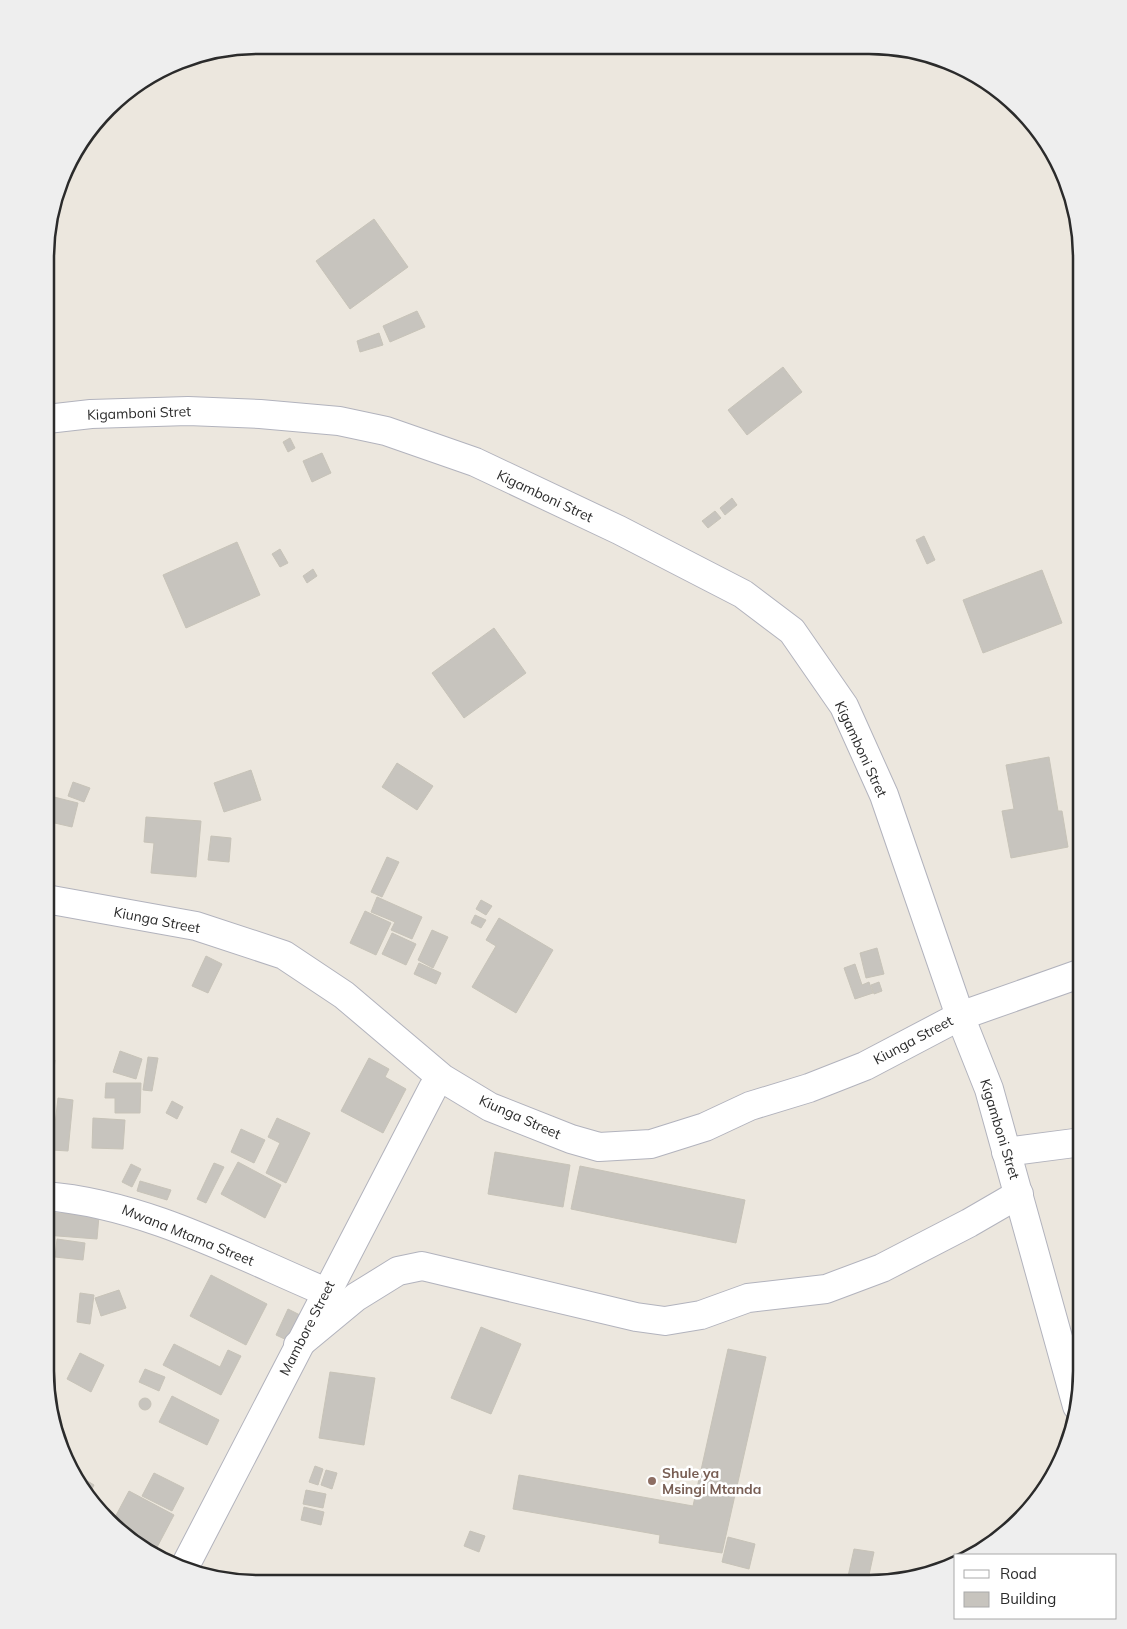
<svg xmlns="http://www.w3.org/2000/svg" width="1127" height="1629" viewBox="0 0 1127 1629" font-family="Mulish,sans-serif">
  <rect width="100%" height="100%" fill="#ece7de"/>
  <g fill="#c7c4be" stroke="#c7c3b8">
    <path d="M374 219 408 267 350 309 316 261Z"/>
    <path d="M417 311 425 327 390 342 383 326Z"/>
    <path d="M379 333 383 345 360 352 357 341Z"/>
    <path d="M783 367 802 392 747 435 728 410Z"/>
    <path d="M290 438 295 448 288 452 283 442Z"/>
    <path d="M322 453 331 473 312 482 303 461Z"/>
    <path d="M732 498 737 505 725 515 720 508Z"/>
    <path d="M715 511 721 518 708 528 702 521Z"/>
    <path d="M924 536 935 560 927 564 916 540Z"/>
    <path d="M237 542 260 595 186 628 163 575Z"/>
    <path d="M280 549 288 563 280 567 272 554Z"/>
    <path d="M313 569 317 576 307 583 303 576Z"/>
    <path d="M1042 570 1062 623 983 653 963 600Z"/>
    <path d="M494 628 526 673 464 718 432 673Z"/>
    <path d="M1049 757 1058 811H1062L1068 847 1011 858 1002 811 1014 809 1006 765Z"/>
    <path d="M397 763 433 786 417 810 382 787Z"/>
    <path d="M251 770 261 800 224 812 214 783Z"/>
    <path d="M73 782 90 788 84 802 68 796Z"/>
    <path d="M50 796 78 803 72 827 46 821Z"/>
    <path d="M146 817 201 821 196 877 151 873 154 843 144 842Z"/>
    <path d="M211 836 231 838 229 862 208 860Z"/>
    <path d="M387 857 399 862 382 897 371 892Z"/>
    <path d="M377 897 422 917 412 939 391 930 395 922 371 912Z"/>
    <path d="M481 900 492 906 486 915 476 909Z"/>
    <path d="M365 911 391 923 376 955 350 943Z"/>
    <path d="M475 915 486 920 481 928 471 923Z"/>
    <path d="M499 918 553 950 516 1013 472 987 496 946 486 940Z"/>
    <path d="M432 930 448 937 433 968 418 960Z"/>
    <path d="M392 933 416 944 406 965 382 954Z"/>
    <path d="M877 948 884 974 866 978 860 953Z"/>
    <path d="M206 956 222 964 208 993 192 986Z"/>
    <path d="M419 963 441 973 436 984 414 974Z"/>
    <path d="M855 964 862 985 869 982 873 993 855 999 844 968Z"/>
    <path d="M879 982 882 991 874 994 871 985Z"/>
    <path d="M120 1051 142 1059 136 1079 113 1072Z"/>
    <path d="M148 1057 158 1058 152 1091 143 1090Z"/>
    <path d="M46 1058 55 1060 52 1089 45 1088Z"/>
    <path d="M369 1058 389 1069 385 1077 406 1089 383 1133 341 1111Z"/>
    <path d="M106 1083H141L140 1113H115V1098H105Z"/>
    <path d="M58 1098 73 1100 68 1151 52 1150Z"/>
    <path d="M45 1099H51L48 1146H45Z"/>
    <path d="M172 1101 183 1107 177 1119 166 1113Z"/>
    <path d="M93 1118 125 1120 123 1149 92 1148Z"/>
    <path d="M277 1118 310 1133 286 1183 266 1173 280 1143 268 1137Z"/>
    <path d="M241 1129 265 1140 254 1163 231 1152Z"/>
    <path d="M495 1152 570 1165 563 1207 488 1194Z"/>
    <path d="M238 1162 281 1185 265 1218 221 1194Z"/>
    <path d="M214 1163 224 1167 206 1203 197 1199Z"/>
    <path d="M131 1164 141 1169 132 1187 122 1182Z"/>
    <path d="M580 1166 745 1200 736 1243 571 1209Z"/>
    <path d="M140 1181 171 1190 167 1200 137 1191Z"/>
    <path d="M45 1212 99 1216 97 1239 45 1235Z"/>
    <path d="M57 1239 85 1243 83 1260 55 1257Z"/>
    <path d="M211 1275 267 1304 246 1345 190 1316Z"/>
    <path d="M119 1290 126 1308 101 1316 95 1298Z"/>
    <path d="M80 1293 94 1295 90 1324 77 1322Z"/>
    <path d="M288 1309 302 1316 291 1342 276 1335Z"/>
    <path d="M481 1327 521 1344 491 1414 451 1398Z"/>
    <path d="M174 1344 220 1367 228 1350 241 1356 221 1395 163 1365Z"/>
    <path d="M728 1349 766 1357 722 1553 659 1543 660 1535 513 1509 519 1475 693 1506Z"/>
    <path d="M80 1353 104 1365 91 1392 67 1379Z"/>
    <path d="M145 1369 165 1377 159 1391 139 1382Z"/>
    <path d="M330 1372 375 1378 364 1445 319 1438Z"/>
    <path d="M172 1396 219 1420 207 1445 159 1422Z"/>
    <circle cx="145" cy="1404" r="6"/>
    <path d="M315 1466 323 1469 318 1485 309 1482Z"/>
    <path d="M326 1470 337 1473 332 1489 321 1485Z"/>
    <path d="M73 1472 94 1485 90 1493Z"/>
    <path d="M154 1473 184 1488 172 1511 142 1496Z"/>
    <path d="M306 1490 326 1494 323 1508 303 1504Z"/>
    <path d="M129 1491 174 1515 154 1553 128 1539 113 1521Z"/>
    <path d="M304 1507 324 1512 321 1525 301 1520Z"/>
    <path d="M470 1531 485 1536 479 1552 464 1546Z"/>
    <path d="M728 1537 755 1544 749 1569 722 1562Z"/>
    <path d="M854 1549 874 1552 867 1584 847 1581Z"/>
  </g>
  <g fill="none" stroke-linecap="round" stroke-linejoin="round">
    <defs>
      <g id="street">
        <path d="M47 419 91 414 188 411 260 414 339 421 386 431 475 462 619 530 743 594 792 631 844 706 884 795 960 1016 989 1089 1077 1406"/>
        <path d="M46 899 196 926 284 955 344 995 442 1078 490 1107 571 1139 599 1147 651 1144 705 1127 750 1106 809 1088 865 1066 960 1016 1082 973"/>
        <path d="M1006 1152 1082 1142"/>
        <path d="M45 1196C145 1204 236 1254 326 1292"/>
        <path d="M298 1345 356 1297 398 1271 422 1266 636 1317 665 1321 701 1315 748 1298 826 1289 882 1268 969 1223 1019 1194"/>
        <path d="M183 1570 433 1088"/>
      </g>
    </defs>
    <use href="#street" stroke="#b2b3bd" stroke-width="30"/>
    <use href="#street" stroke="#fff" stroke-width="28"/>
  </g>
  <circle fill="#8d6e63" stroke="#fff" stroke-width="2" cx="652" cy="1481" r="5"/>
  <g text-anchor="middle" stroke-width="5" stroke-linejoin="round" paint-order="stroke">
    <g font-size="14" fill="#2b2b2b" stroke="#fff">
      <text transform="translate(139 413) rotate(-2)" y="5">Kigamboni Stret</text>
      <text transform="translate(545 496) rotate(25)" y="5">Kigamboni Stret</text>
      <text transform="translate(861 749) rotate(65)" y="5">Kigamboni Stret</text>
      <text transform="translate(157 920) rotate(11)" y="5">Kiunga Street</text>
      <text transform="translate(913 1040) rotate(-28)" y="5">Kiunga Street</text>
      <text transform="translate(520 1117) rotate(24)" y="5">Kiunga Street</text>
      <text transform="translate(1000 1129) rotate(73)" y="5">Kigamboni Stret</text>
      <text transform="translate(188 1235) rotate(22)" y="5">Mwana Mtama Street</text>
      <text transform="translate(307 1328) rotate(-63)" y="5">Mambore Street</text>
    </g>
    <g font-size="14" font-weight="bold" fill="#785e54" stroke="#fff" text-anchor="start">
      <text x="662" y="1478">Shule ya<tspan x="662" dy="16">Msingi Mtanda</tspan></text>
    </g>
  </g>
  <path d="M0 0H1127V1629H0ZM258 54H869A204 204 0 0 1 1073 258V1371A204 204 0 0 1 869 1575H258A204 204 0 0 1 54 1371V258A204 204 0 0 1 258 54Z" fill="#eee" fill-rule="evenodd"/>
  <path fill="none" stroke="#2b2b2b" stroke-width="2.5" d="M258 54H869A204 204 0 0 1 1073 258V1371A204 204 0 0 1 869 1575H258A204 204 0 0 1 54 1371V258A204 204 0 0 1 258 54Z"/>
  <rect x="954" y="1554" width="162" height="65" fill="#ffffff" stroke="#aaaaaa"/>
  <rect x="964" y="1570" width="25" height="8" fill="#ffffff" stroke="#aaaaaa"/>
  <text x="1000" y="1579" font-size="15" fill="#2b2b2b">Road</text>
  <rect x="964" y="1592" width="25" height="15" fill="#c7c4be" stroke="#aaaaaa"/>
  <text x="1000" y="1604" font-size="15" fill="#2b2b2b">Building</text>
</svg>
